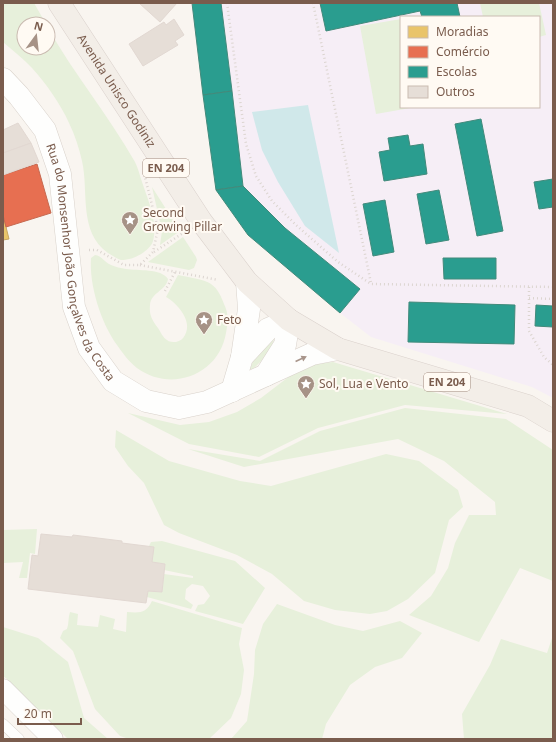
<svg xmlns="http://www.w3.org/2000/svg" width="556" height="742" viewBox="0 0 556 742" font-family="'Noto Sans',sans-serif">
  <rect width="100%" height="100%" fill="#f9f5f0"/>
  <path fill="#f6eef6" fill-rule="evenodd" d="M191 3H553V398L532 387 371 337 340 313 248 235 216 190ZM401 17H539V107H401Z"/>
  <g fill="#e7f0db">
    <path d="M3 3H34L46 24H24V48H48V28C74 74 109 116 135 162 138 168 140 176 142 182 148 200 158 222 153 241 152 245 147 250 144 252 137 257 130 260 121 260 117 259 112 255 108 253 78 232 89 191 82 161 79 148 75 135 69 123 61 105 46 83 32 68 24 59 13 51 3 42Z"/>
    <path d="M480 3H539L546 35 539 37V17H483Z"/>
    <path d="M401 19V107H416L376 114 360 26Z"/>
    <path d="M152 187 180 231 160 245 162 231Z"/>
    <path d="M183 237 196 257 197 260 194 268 189 270 148 262Z"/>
    <path d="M95 255C102 256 104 262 111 265 115 267 121 268 126 269 138 271 161 268 168 279 166 291 151 292 150 305 149 315 152 320 158 328 160 331 163 338 167 340 169 342 173 342 176 342 180 341 183 339 185 335 193 321 177 303 166 297L178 275C187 277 204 279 211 284 218 289 221 296 224 304 229 314 228 323 226 333 219 375 171 393 137 368 129 362 122 352 117 345 101 323 89 285 91 258Z"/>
    <path d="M275 336C271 350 264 359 253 369H250L255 356Z"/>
    <path d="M333 362 507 414 405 405 318 428 259 457 189 444 128 413 180 425 209 422 237 412 261 398 295 372 313 364Z"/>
    <path d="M405 408 506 419 553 450V581L520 568 479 642 409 615 431 596 448 568 455 543 469 515H496L495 502 444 461 398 439 244 467 188 449 260 461 320 431Z"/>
    <path d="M116 430 169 461 240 481 271 486 386 454 419 461 458 490 463 507 449 520 435 573 408 599 387 611 370 614 335 610 304 601 272 574 237 555 179 533 164 525 144 483 128 466 115 447Z"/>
    <path d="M37 529 35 554 30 553 27 578H19L23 562 3 563V530Z"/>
    <path d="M162 541 235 561 265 588 243 624 195 611 198 605 204 604 210 596 203 586 192 584 186 589 185 599 193 605 191 609 147 597 148 591 162 592 164 574 193 578V576L164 570 165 564 152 562 153 547 149 546 151 542Z"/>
    <path d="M152 601 242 628 239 644 244 670 241 694 231 718 210 738 204 739H129L120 736 95 709 73 651 60 638 63 631 67 629C69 623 68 618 70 612L78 614 77 625 98 627 100 615 115 619 113 629 126 632 127 612C141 613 146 613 152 601Z"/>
    <path d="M277 604 335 625 363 631 400 621 422 633 402 658 375 667 350 685 326 724 322 739H231L247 721 254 674 255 650 263 624Z"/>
    <path d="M3 627 38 638 68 662 84 718 108 739H68L7 679 3 676Z"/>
    <path d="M553 635V739H464L462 714 490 665 501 639 547 653Z"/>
  </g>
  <path fill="#d0e8ea" d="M308 105 339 253 305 226 278 182 262 150 252 112Z"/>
  <path fill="#e9c46a" stroke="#c8a561" d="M3 215 9 239 3 240Z"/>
  <path fill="#e76f51" stroke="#c66950" d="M37 164 51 213 6 227 3 215V175Z"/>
  <g fill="#2a9d8f" stroke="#428a7b">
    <path d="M192 3H221L232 91 203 95Z"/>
    <path d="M320 3H457L460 17H422L420 11 326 31Z"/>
    <path d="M232 91 243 186 216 190 203 95Z"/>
    <path d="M481 119 503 231 477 236 455 124Z"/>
    <path d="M408 135 410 146 423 144 427 174 384 181 379 152 390 150 388 138Z"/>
    <path d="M553 179V207L539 209 534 182Z"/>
    <path d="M243 186 285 228 360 289 340 313 248 235 216 190Z"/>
    <path d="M439 190 449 240 426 244 417 194Z"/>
    <path d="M385 200 394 252 373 256 363 204Z"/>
    <path d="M443 258H496V279H444Z"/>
    <path d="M409 302 515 305 514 344 408 342Z"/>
    <path d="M536 305 553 306V327L535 326Z"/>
  </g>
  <g fill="#e6ded7" stroke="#e2d8d2">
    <path d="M139 3H177L160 22Z"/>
    <path d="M174 19 184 35 175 41 178 45 143 66 129 44 164 22 166 25Z"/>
    <path d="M18 123 31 143 4 153 3 150V130Z"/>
    <path d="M31 143 39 162 3 175V153Z"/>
    <path d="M41 534 72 537 73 535 122 541V543L154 547 152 562 165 564 162 592 148 591 146 603 28 589 32 555 38 556Z"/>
  </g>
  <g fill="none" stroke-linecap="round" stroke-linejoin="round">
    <defs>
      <path id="lane" d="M3 724 19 739"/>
      <path id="street" d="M3 689 53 739"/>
      <g id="secondary">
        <path id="s1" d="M3 79 19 96 45 130 60 174 74 307 89 348 113 381 146 401 179 408 207 402 266 375 285 345 289 320"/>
        <path d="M242 357 249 309 247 282"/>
        <path d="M266 375 312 354 338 349"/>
        <path d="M232 391 242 357 268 329 289 320"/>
      </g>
      <g id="primary">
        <path id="s2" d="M59 3 201 221 247 282 289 320 338 349 528 406 553 421"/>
      </g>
    </defs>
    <use href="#lane" stroke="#d7d1cb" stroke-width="11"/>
    <use href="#street" stroke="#d7d1cb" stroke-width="21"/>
    <use href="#secondary" stroke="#d9d2cb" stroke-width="23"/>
    <use href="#primary" stroke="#dad1cc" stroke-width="23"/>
    <g stroke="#dcd5d0" stroke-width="2.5" stroke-dasharray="1 3" stroke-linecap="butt">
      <path d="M227 3 246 144 256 176 272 201 296 225 338 262 371 284 553 287"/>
      <path d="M313 3 371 283"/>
      <path d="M89 250H97L124 265H140L153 252 158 229 145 177"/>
      <path d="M154 252 183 233"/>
      <path d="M140 265 218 280"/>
      <path d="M529 287V331L544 357 553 365"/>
      <path d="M165 291 175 272"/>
      <path d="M529 298 553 299"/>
    </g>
    <use href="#lane" stroke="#fefefd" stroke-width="10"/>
    <use href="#street" stroke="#fefefd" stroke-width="20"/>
    <use href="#secondary" stroke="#fefefd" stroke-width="22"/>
    <use href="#primary" stroke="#f3eee8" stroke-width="22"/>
  </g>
  <defs><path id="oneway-solid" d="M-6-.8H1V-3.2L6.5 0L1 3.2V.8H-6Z"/></defs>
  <use fill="#a8958b" href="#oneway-solid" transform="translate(301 359) rotate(-25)"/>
  <defs>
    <symbol id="sight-pin" viewBox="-11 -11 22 30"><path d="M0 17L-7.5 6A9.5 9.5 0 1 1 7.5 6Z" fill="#a69286" stroke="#fffaf3"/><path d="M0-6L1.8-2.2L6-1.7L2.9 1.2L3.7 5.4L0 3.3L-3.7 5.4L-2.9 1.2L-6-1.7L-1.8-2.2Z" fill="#fff"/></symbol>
  </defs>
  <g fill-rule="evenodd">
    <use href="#sight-pin" x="120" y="210" width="20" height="27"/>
    <use href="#sight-pin" x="194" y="310" width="20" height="27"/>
    <use href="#sight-pin" x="296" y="374" width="20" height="27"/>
  </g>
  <g text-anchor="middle" stroke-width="4" stroke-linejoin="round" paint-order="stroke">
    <g fill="#fffaf3" stroke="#a28b7f" stroke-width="1">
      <rect x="143" y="159" width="46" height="18" rx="3"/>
      <rect x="424" y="373" width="46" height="18" rx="3"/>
    </g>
    <g font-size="11" font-weight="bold" fill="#7a5c4d">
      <text x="166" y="172">EN 204</text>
      <text x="447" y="386">EN 204</text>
    </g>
    <g font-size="12" fill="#7a5c4d" stroke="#fffaf3">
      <text dy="4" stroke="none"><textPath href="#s2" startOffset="105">Avenida Unisco Godiniz</textPath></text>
      <text dy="4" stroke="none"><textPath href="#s1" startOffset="205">Rua do Monsenhor João Gonçalves da Costa</textPath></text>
    </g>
    <g font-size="12" fill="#7a5c4d" stroke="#fffaf3" text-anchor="start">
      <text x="143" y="217">Second<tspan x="143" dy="14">Growing Pillar</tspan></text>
      <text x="217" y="324">Feto</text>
      <text x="319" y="388">Sol, Lua e Vento</text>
    </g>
  </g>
  <rect width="556" height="742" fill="none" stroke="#7a5c4d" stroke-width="8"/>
  <rect x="400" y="16" width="140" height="92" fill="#fffaf3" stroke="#cabbb1"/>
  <rect x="408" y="26" width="20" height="12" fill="#e9c46a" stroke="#cabbb1"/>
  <text x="436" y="36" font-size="12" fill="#7a5c4d">Moradias</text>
  <rect x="408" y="46" width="20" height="12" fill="#e76f51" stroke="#cabbb1"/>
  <text x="436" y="56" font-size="12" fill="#7a5c4d">Comércio</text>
  <rect x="408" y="66" width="20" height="12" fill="#2a9d8f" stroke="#cabbb1"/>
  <text x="436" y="76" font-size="12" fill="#7a5c4d">Escolas</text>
  <rect x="408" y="86" width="20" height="12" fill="#e6ded7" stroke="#cabbb1"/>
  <text x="436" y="96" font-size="12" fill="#7a5c4d">Outros</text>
  <g transform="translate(36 36) rotate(15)"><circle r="19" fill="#fffaf3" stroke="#cabbb1"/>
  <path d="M0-3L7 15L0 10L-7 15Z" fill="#a69286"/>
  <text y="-6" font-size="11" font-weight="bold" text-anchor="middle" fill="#7a5c4d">N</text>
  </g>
  <path d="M18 718v6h63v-6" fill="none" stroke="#7a5c4d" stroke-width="2"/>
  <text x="24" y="718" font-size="12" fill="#7a5c4d" stroke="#fffaf3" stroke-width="3" paint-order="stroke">20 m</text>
</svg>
